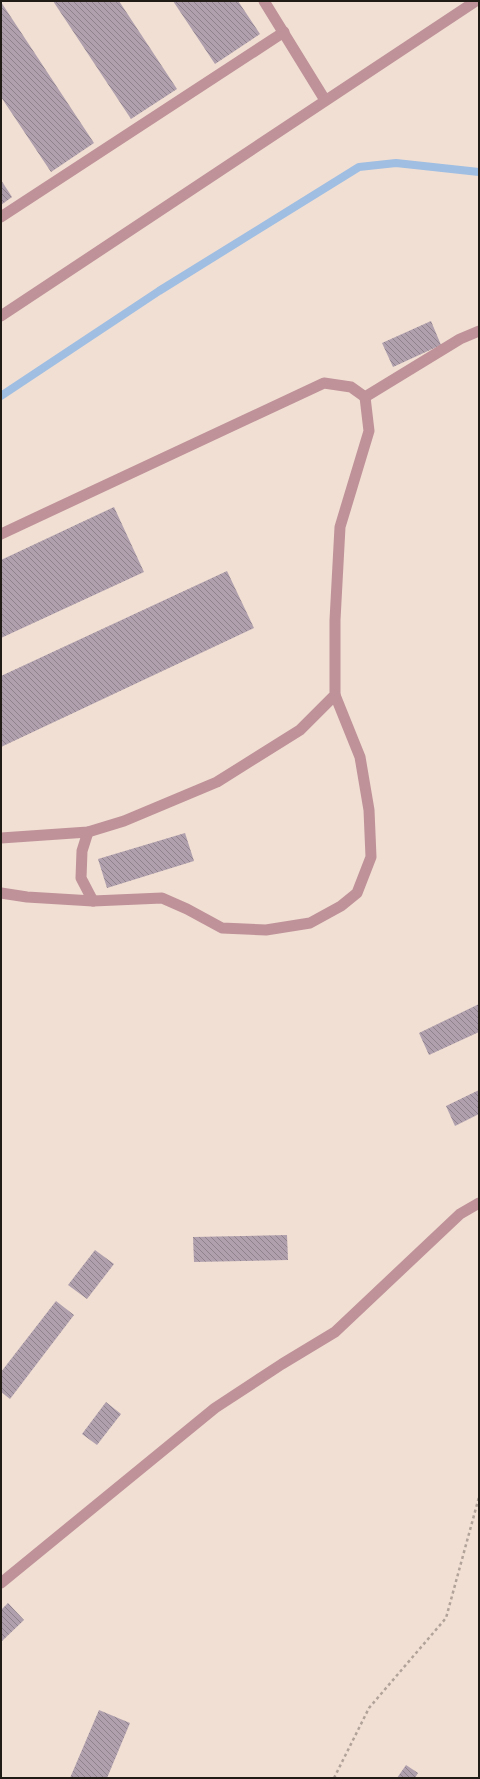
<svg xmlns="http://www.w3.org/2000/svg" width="480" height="1779" viewBox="0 0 480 1779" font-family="Montserrat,sans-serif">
  <defs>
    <pattern id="building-back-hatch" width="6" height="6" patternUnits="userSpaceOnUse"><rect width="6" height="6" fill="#b0a0ad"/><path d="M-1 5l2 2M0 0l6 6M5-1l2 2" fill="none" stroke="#8f828c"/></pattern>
  </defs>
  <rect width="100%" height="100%" fill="#f1dfd3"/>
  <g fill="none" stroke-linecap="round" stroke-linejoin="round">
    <path stroke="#9fbee2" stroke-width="8" d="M1 396 159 291 359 167 396 163 479 172"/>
  </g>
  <g fill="url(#building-back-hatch)">
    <path d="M53 1H119L177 89 131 119Z"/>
    <path d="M173 1H238L260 34 215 64Z"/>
    <path d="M1 2 94 143 51 172 1 97Z"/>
    <path d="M1 180 12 197 1 205Z"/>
    <path d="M431 321 441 345 393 367 382 343Z"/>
    <path d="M114 507 144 572 1 638V560Z"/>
    <path d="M227 571 254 628 1 747V676Z"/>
    <path d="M185 833 194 861 107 888 98 859Z"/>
    <path d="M479 1004V1032L429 1055 419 1033Z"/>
    <path d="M479 1090V1114L455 1126 446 1106Z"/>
    <path d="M287 1235 288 1260 194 1262 193 1237Z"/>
    <path d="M95 1250 114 1264 87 1299 68 1285Z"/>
    <path d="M56 1301 74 1315 10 1399 1 1392V1372Z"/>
    <path d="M106 1402 121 1414 97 1445 82 1434Z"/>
    <path d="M8 1603 24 1620 1 1642V1610Z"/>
    <path d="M99 1710 130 1723 107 1778H70Z"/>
    <path d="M406 1765 418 1773 415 1778H397Z"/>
  </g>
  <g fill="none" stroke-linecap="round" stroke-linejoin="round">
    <path stroke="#b1a399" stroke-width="2.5" stroke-dasharray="3 3" stroke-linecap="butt" d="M334 1778 369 1708 446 1618 479 1497"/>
    <g stroke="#bf9299" stroke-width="11">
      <path d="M264 1 325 100"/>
      <path d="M1 217 284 32"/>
      <path d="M1 316 476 1"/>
      <path d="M1 534 324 383 351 387 365 397 460 339 479 331"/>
      <path d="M88 832 82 851 81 878 93 901"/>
      <path d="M1 838 88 832 124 821 217 782 300 730 335 695V620L340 527 369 431 365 397"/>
      <path d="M1 893 27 897 93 901 162 898 187 909 222 928 266 930 310 923 341 906 357 893 371 857 369 810 360 757 335 695"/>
      <path d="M1 1583 215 1408 282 1364 335 1332 460 1214 479 1203"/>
    </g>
  </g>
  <rect width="480" height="1779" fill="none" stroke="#211b16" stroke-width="4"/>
</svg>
